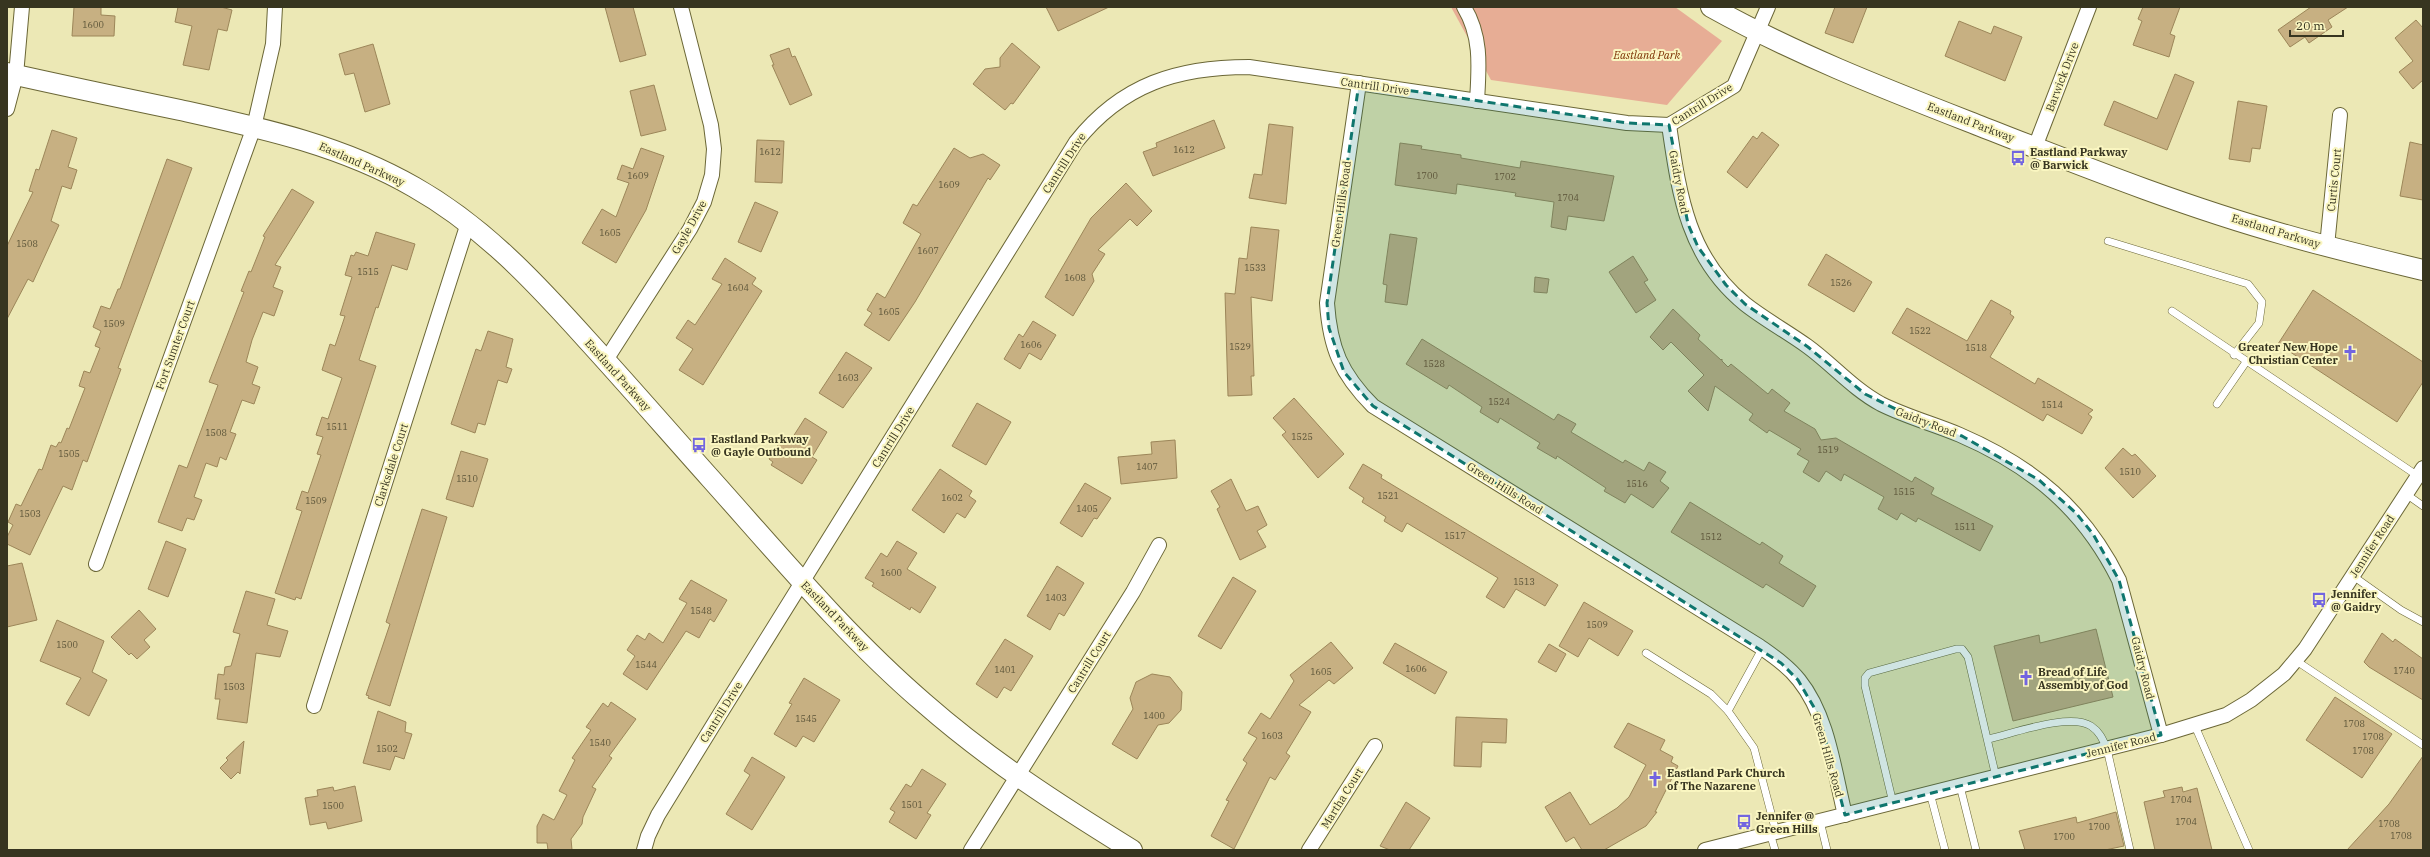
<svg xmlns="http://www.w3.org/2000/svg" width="2430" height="857" viewBox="0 0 2430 857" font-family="'IBM Plex Serif',serif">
  <rect width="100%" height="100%" fill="#ece8b5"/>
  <path fill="#e7ad95" d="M1451 7H1675L1722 41 1667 105 1491 80Z"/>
  <g fill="#c7b082" stroke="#9c8659">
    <path d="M74 7H101V15L115 16 114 36H72Z"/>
    <path d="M178 7H221L232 10 227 31 218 29 209 70 183 65 192 26 175 22Z"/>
    <path d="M605 7H633L646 55 620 62Z"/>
    <path d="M1046 7H1109L1058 31Z"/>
    <path d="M1835 7H1867L1853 43 1825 33Z"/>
    <path d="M2143 7H2180L2170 34 2175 36 2169 57 2133 45 2142 21 2138 19Z"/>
    <path d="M2311 7H2348L2328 20 2332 27 2309 43 2305 37 2290 47 2278 30Z"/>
    <path d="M2416 20 2423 28V80L2413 89 2399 72 2413 61 2395 38Z"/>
    <path d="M1959 21 1991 34 1994 26 2022 37 2005 81 1945 56Z"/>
    <path d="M1012 43 1040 67 1013 104 1011 103 1005 110 973 84 985 69 1000 67V58Z"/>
    <path d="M373 44 390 104 365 112 354 73 345 75 339 54Z"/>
    <path d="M789 48 792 57 795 56 812 95 790 105 772 65H774L770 55Z"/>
    <path d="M2175 74 2194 82 2167 150 2104 125 2114 101 2157 119Z"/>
    <path d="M654 85 666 130 641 136 630 91Z"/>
    <path d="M2238 101 2267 106 2260 149 2252 148 2250 162 2229 159Z"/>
    <path d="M1214 120 1225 148 1153 176 1143 152 1157 147 1156 143Z"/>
    <path d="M1269 124 1293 127 1286 204 1249 198 1254 174 1262 175Z"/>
    <path d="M52 130 77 138 68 167 77 170 71 189 62 186 51 221 59 225 33 282 28 279 7 319V246L33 192 29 191 36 169 39 170Z"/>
    <path d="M1762 132 1779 145 1747 188 1727 172 1753 136 1757 139Z"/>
    <path d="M757 140 784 141 782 183 755 182Z"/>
    <path d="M2410 142 2423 145V200L2400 196Z"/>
    <path d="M1400 143 1422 146 1421 149 1461 155V158L1520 168 1521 161 1614 176 1604 221 1568 216 1566 230 1551 227 1554 202 1515 196 1516 193 1457 184 1456 194 1395 185Z"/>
    <path d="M641 148 664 156 646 210 616 263 582 243 602 209 616 217 629 183 617 179 622 165 633 169Z"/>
    <path d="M954 148 970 158 983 154 1000 165 990 180 988 178 915 302 889 341 864 325 872 313 867 310 877 293 885 298 902 268 921 234 903 223 913 204 917 206Z"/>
    <path d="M167 159 192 168 118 368 121 369 87 462 83 460 72 490 63 486 30 555 7 544V537L13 525 8 522 16 504 21 506 39 469 42 470 51 445 56 447 59 442 61 443 67 428 69 429 85 388 79 386 84 371 90 373 100 348 95 346 101 331 93 327 101 306 110 309 118 289H120Z"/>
    <path d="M1126 183 1152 211 1137 226 1130 219 1098 250 1105 254 1092 274 1094 281 1073 316 1045 297 1091 218Z"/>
    <path d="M292 189 314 202 275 265 281 267 273 287 283 291 274 316 263 312 252 340 246 362 258 367 252 384 260 387 254 404 242 400 230 432 236 434 226 460 220 457 217 467 206 463 194 497 202 500 194 520 187 518 182 531 158 522 179 465 187 468 218 385 209 382 244 292 241 291 249 271 251 272 265 237 263 236Z"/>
    <path d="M755 202 778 212 761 252 738 242Z"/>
    <path d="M1251 227 1279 230 1272 301 1251 297 1254 376H1251L1252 395 1228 396 1225 293 1235 294 1239 258 1247 259Z"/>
    <path d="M376 232 415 244 407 270 392 265 378 308 376 307 359 360 376 366 301 599 296 597 295 600 275 593 302 511 296 509 302 491 308 493 321 455 317 454 323 437 316 435 322 417 328 419 342 378 322 370 330 344 335 346 345 316 340 315 352 277 345 275 351 255 354 256 356 252 368 256Z"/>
    <path d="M1390 234 1417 238 1407 305 1385 302 1387 285 1383 284Z"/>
    <path d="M1826 254 1872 282 1854 312 1808 285Z"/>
    <path d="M1633 256 1648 280 1644 282 1656 300 1636 313 1609 272Z"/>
    <path d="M725 258 756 278 752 284 762 291 703 385 679 370 693 349 676 338 688 320 695 325 722 284 712 279Z"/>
    <path d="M1535 277 1549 279 1547 293 1534 292Z"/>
    <path d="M2313 290 2423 362V382L2397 422 2278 344Z"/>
    <path d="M1991 300 2011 311 2010 314 2014 317 1990 357 2035 384 2038 378 2093 410 2088 414 2092 417 2082 434 2047 414 2043 421 1892 333 1907 308 1967 341Z"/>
    <path d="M1673 309 1700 335 1698 339 1721 360 1722 359V361L1728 367 1731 364 1768 394 1772 389 1790 403 1784 411 1815 429 1821 440 1836 438 1912 482 1915 477 1934 488 1931 494 1993 526 1980 551 1918 518 1916 522 1901 513 1897 520 1878 509 1884 497 1844 474 1841 481 1826 471 1819 482 1803 472 1809 461 1797 454 1801 449 1769 430 1767 433 1749 420 1753 414 1715 386 1708 411 1688 391 1704 375 1671 342 1663 350 1650 337Z"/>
    <path d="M1033 321 1056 335 1041 360 1029 353 1020 369 1004 359 1019 334 1023 337Z"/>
    <path d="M488 331 513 339 506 367 512 369 507 383 498 380 485 425 478 423 475 433 451 424 476 349 481 351Z"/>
    <path d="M1422 339 1554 420 1558 414 1576 424 1571 432 1623 463 1625 460 1644 471 1649 462 1666 472 1660 481 1669 488 1653 508 1631 494 1625 503 1604 491 1606 488 1557 456 1556 459 1537 448 1540 443 1500 418 1498 423 1480 412 1482 407 1449 385 1447 389 1406 364Z"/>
    <path d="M846 352 872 368 843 408 819 393Z"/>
    <path d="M1294 398 1344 454 1318 478 1282 435 1286 432 1273 418Z"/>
    <path d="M977 403 1011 422 986 465 952 446Z"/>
    <path d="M805 418 827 432 812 457 817 460 802 484 771 465 773 462 769 459 780 442 784 445 786 441 789 443Z"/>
    <path d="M1175 440 1177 478 1121 484 1118 457 1152 454 1151 442Z"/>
    <path d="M2123 448 2132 456 2135 454 2156 476 2133 498 2105 468Z"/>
    <path d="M461 451 488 459 473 507 446 499Z"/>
    <path d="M1363 464 1382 475 1381 478 1558 585 1545 606 1516 589 1504 608 1486 597 1498 578 1407 523 1402 532 1384 521 1386 517 1362 502 1364 498 1349 488Z"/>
    <path d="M940 469 972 491 969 496 976 501 965 518 957 513 944 533 912 510Z"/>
    <path d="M1231 479 1246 511 1258 506 1267 525 1257 531 1266 547 1240 560 1217 509 1220 507 1211 491Z"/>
    <path d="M1085 483 1111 498 1097 519 1094 518 1082 537 1060 523Z"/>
    <path d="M1690 502 1760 545 1762 542 1783 556 1779 563 1816 586 1803 607 1766 584 1763 588 1671 532Z"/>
    <path d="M422 509 447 517 390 706 368 698 369 696 366 695 390 624 386 622Z"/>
    <path d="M166 541 186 549 168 597 148 589Z"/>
    <path d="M897 541 917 553 907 569 936 587 920 613 911 607 910 610 872 586 874 583 865 578 881 553 887 557Z"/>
    <path d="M22 563 37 620 7 627V566Z"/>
    <path d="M1057 566 1084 583 1064 616 1059 613 1050 630 1027 616Z"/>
    <path d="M1233 577 1256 591 1221 649 1198 636Z"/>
    <path d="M691 580 727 600 714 622 710 619 699 638 686 631 647 690 623 674 635 656 627 650 637 635 645 640 649 633 663 643 687 603 679 599Z"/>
    <path d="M246 591 275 599 267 625 288 631 280 657 256 653 247 723 217 719 220 699H215L218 674 224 675 225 667 231 666 240 634 233 632Z"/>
    <path d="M1584 602 1633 631 1618 656 1589 638 1578 657 1559 646Z"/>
    <path d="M139 610 156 629 144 640 150 647 137 659 131 653 129 655 111 637Z"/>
    <path d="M57 620 104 641 92 672 107 680 89 716 66 704 81 678 40 661Z"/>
    <path d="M2096 629 2113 697 2013 721 1994 646 2039 635 2040 643Z"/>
    <path d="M2382 633 2393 642 2395 639 2423 659V700L2369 667 2364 662Z"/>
    <path d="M1005 639 1033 656 1011 691 1004 687 997 698 976 684Z"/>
    <path d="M1331 642 1353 668 1334 684 1329 680 1299 705 1311 712 1286 753 1290 756 1275 780 1270 777 1234 849 1211 836 1229 801 1226 800 1247 763 1243 760 1257 738 1248 733 1261 713 1270 719 1294 681 1290 675Z"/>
    <path d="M1395 643 1447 672 1435 694 1383 663Z"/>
    <path d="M1549 644 1566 654 1556 672 1538 662Z"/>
    <path d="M1152 674 1170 677 1182 692 1181 710 1169 723 1158 725 1137 759 1112 744 1133 709 1130 698 1136 682Z"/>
    <path d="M804 678 840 700 814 742 803 736 796 747 774 734 792 704 789 703Z"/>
    <path d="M2335 697 2392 734 2362 778 2306 740Z"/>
    <path d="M611 702 636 719 609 756 612 758 592 787 596 789 583 817 582 824 571 839 572 850H548L547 843H537V826L543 814 554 820 567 795 559 791 575 760 572 758 591 730 586 727 603 703 608 707Z"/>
    <path d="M378 711 406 722 405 732 412 734 404 759 395 756 390 770 363 763Z"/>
    <path d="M1456 717 1507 719 1506 743 1482 742 1481 767 1454 766Z"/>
    <path d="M1628 723 1665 740 1660 750 1673 757 1671 762 1678 766 1655 812H1657L1646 826 1604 850H1582L1574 837 1566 842 1545 807 1570 792 1590 825 1617 808 1629 797 1646 765 1614 747Z"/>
    <path d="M244 741 240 774 238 772 231 779 220 768 228 760 226 758Z"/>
    <path d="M2423 756V850H2347L2389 804Z"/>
    <path d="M752 757 785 777 752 830 726 814 750 775 744 771Z"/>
    <path d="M922 769 946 784 927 813 931 815 916 839 889 822 895 812 890 809 906 784 911 787Z"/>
    <path d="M355 786 362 821 328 829 326 822 310 825 305 798 318 796 317 790 333 787 334 791Z"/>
    <path d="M2182 787 2183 792 2197 788 2212 850H2155L2144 802 2165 797 2163 791Z"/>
    <path d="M1406 802 1430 818 1409 850H1390L1380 846Z"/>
    <path d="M2116 812 2124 846 2105 850H2025L2019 831 2076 817 2077 823Z"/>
  </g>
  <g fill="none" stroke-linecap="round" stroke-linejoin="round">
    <defs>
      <g id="lane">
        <path d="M2108 241 2248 284 2262 302 2259 323 2234 355"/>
        <path d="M2172 311 2418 476"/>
        <path d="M2217 404 2246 362"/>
        <path d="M2406 494 2423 506"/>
        <path d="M2353 576 2401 610 2423 622"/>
        <path d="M1762 649 1728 711 1754 748 1776 832"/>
        <path d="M1646 653 1711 694 1728 711"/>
        <path d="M2295 660 2423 745"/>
        <path d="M2195 726 2249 850"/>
        <path d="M1988 739C2012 734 2070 712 2091 726 2100 732 2103 740 2107 749L2130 850"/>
        <path d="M1960 786 1976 850"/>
        <path d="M1930 793 1945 850"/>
        <path d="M1893 803 1865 686V678L1869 673 1956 649H1962L1968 657 1996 777"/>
        <path d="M1820 821 1827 850"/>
        <path d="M1770 833 1775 850"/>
      </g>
      <g id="street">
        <path d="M1464 7C1482 37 1479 67 1477 101"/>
        <path d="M1359 83 1327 303C1330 348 1341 374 1373 406L1759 646C1773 656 1788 666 1799 680 1828 716 1834 770 1845 815"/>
        <path d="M7 109 16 75 22 7"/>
        <path d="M1669 125C1679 193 1687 257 1745 304 1764 319 1786 331 1807 346 1832 364 1853 389 1881 404 1907 417 1934 424 1960 435 2032 466 2084 509 2119 580L2161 735"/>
        <path d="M2035 147 2089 7"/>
        <path d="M2327 246 2340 115"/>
        <path d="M606 360 690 229 704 202 712 175 714 149 711 125 681 7"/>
        <path d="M96 564 254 127 273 44 275 7"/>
        <path d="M314 706 468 223"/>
        <path d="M644 850 648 836 658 815 720 714 1076 142C1122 84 1178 67 1249 67L1627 123 1669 125 1734 86 1768 7"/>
        <path d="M971 850 1133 592 1159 545"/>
        <path d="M1309 850 1375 746"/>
        <path d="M1705 850 2161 735 2226 715 2251 700 2284 674 2305 649 2423 468"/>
      </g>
      <g id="secondary">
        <path d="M1711 7C1797 55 1888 90 1980 126 2080 165 2182 206 2286 235 2331 248 2377 259 2423 270"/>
        <path d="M7 73C65 86 122 98 180 110 261 128 341 145 414 187 483 226 535 282 588 341 629 386 669 432 710 478 779 555 846 636 924 703 989 760 1059 805 1132 850"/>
      </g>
    </defs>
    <use href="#lane" stroke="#6b6737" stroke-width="8"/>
    <use href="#street" stroke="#6b6737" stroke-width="16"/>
    <use href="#secondary" stroke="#6b6737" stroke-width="22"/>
    <use href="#lane" stroke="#fff" stroke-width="7"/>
    <use href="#street" stroke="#fff" stroke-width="14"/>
    <use href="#secondary" stroke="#fff" stroke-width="20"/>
  </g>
  <path fill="#0f766e" fill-opacity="0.2" stroke="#0f766e" stroke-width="3" stroke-dasharray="8 5" stroke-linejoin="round" d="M1359 83 1627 123 1669 125 1688 224 1698 247 1726 285 1745 304 1808 347 1865 394 1916 419 1962 436 2039 480 2076 513 2093 534 2119 580 2161 735 1845 815 1819 716 1798 680 1781 663 1373 406 1344 372 1329 328 1327 303Z"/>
  <defs>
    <symbol id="bus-bare" viewBox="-9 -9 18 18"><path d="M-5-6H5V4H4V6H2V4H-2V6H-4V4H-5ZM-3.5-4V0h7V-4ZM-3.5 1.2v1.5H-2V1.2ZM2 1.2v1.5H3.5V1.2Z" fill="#7265e0" stroke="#faf6c1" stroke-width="2.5" paint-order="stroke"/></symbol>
    <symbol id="church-bare" viewBox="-9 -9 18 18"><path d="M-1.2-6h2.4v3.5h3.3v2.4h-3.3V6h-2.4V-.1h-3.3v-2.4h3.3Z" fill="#7265e0" stroke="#faf6c1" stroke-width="2.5" paint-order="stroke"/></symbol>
  </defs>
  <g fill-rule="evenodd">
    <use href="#bus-bare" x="2007" y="147" width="22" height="22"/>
    <use href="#church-bare" x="2339" y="342" width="22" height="22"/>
    <use href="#bus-bare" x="688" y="434" width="22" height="22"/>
    <use href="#bus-bare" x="2308" y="589" width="22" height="22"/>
    <use href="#church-bare" x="2015" y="667" width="22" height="22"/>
    <use href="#church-bare" x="1644" y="768" width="22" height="22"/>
    <use href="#bus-bare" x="1733" y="811" width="22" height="22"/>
  </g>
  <g text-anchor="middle" stroke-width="4" stroke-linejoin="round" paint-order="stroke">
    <g font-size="9" fill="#5b5438">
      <text x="93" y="28">1600</text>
      <text x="1184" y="153">1612</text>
      <text x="770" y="155">1612</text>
      <text x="638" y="179">1609</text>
      <text x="1427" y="179">1700</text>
      <text x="1505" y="180">1702</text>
      <text x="949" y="188">1609</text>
      <text x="1568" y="201">1704</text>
      <text x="610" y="236">1605</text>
      <text x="27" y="247">1508</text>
      <text x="928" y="254">1607</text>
      <text x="1255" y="271">1533</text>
      <text x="368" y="275">1515</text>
      <text x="1075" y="281">1608</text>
      <text x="1841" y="286">1526</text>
      <text x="738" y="291">1604</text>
      <text x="889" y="315">1605</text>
      <text x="114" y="327">1509</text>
      <text x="1920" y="334">1522</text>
      <text x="1031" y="348">1606</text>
      <text x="1240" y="350">1529</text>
      <text x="1976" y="351">1518</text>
      <text x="1434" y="367">1528</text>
      <text x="848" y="381">1603</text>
      <text x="1499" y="405">1524</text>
      <text x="2052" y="408">1514</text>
      <text x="337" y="430">1511</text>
      <text x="216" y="436">1508</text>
      <text x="1302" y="440">1525</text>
      <text x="1828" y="453">1519</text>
      <text x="69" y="457">1505</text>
      <text x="1147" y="470">1407</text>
      <text x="2130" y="475">1510</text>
      <text x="467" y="482">1510</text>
      <text x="1637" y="487">1516</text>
      <text x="1904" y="495">1515</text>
      <text x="1388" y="499">1521</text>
      <text x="952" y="501">1602</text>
      <text x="316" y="504">1509</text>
      <text x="1087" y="512">1405</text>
      <text x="30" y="517">1503</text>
      <text x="1965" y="530">1511</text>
      <text x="1455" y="539">1517</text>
      <text x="1711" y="540">1512</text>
      <text x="891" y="576">1600</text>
      <text x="1524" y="585">1513</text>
      <text x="1056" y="601">1403</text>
      <text x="701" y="614">1548</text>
      <text x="1597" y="628">1509</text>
      <text x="67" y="648">1500</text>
      <text x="646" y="668">1544</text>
      <text x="1416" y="672">1606</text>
      <text x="1005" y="673">1401</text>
      <text x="2404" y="674">1740</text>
      <text x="1321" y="675">1605</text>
      <text x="234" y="690">1503</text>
      <text x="1154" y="719">1400</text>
      <text x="806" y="722">1545</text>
      <text x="2354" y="727">1708</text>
      <text x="1272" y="739">1603</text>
      <text x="2373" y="740">1708</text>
      <text x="600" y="746">1540</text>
      <text x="387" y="752">1502</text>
      <text x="2363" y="754">1708</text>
      <text x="2181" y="803">1704</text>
      <text x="912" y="808">1501</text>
      <text x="333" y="809">1500</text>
      <text x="2186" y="825">1704</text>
      <text x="2389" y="827">1708</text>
      <text x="2099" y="830">1700</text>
      <text x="2401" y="839">1708</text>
      <text x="2064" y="840">1700</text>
    </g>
    <g font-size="11" font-style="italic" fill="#7b2e01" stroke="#faf6c1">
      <text x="1647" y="59">Eastland Park</text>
    </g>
    <g font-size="11" fill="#373520" stroke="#faf6c1">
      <text transform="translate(2062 77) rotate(-69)" y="4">Barwick Drive</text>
      <text transform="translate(1375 86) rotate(8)" y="4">Cantrill Drive</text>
      <text transform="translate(1702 104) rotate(-32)" y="4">Cantrill Drive</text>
      <text transform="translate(1971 122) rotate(21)" y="4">Eastland Parkway</text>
      <text transform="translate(1064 163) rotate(-57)" y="4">Cantrill Drive</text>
      <text transform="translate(362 164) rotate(24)" y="4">Eastland Parkway</text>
      <text transform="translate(2334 180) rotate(-84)" y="4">Curtis Court</text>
      <text transform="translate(1679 182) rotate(79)" y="4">Gaidry Road</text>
      <text transform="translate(1341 204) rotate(-82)" y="4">Green Hills Road</text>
      <text transform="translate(689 227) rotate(-61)" y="4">Gayle Drive</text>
      <text transform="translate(2276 231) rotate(17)" y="4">Eastland Parkway</text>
      <text transform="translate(175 345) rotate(-70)" y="4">Fort Sumter Court</text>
      <text transform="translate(618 375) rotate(48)" y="4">Eastland Parkway</text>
      <text transform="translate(1926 422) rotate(21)" y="4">Gaidry Road</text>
      <text transform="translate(893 437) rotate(-58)" y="4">Cantrill Drive</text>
      <text transform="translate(391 465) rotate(-72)" y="4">Clarksdale Court</text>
      <text transform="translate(1505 488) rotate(32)" y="4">Green Hills Road</text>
      <text transform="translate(2372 546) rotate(-57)" y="4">Jennifer Road</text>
      <text transform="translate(835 616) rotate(46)" y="4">Eastland Parkway</text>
      <text transform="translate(1089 662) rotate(-58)" y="4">Cantrill Court</text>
      <text transform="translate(2143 668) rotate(76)" y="4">Gaidry Road</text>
      <text transform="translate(721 712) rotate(-58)" y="4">Cantrill Drive</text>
      <text transform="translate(2121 745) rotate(-14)" y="4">Jennifer Road</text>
      <text transform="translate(1828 755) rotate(74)" y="4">Green Hills Road</text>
      <text transform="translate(1342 798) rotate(-58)" y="4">Martha Court</text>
    </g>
    <g font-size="11" font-weight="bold" fill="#373520" stroke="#faf6c1" text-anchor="start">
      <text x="2030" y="156">Eastland Parkway<tspan x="2030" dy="13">@ Barwick</tspan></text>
      <text x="2338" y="351" text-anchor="end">Greater New Hope<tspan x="2338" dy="13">Christian Center</tspan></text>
      <text x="711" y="443">Eastland Parkway<tspan x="711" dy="13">@ Gayle Outbound</tspan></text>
      <text x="2331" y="598">Jennifer<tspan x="2331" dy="13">@ Gaidry</tspan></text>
      <text x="2038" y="676">Bread of Life<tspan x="2038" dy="13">Assembly of God</tspan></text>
      <text x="1667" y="777">Eastland Park Church<tspan x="1667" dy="13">of The Nazarene</tspan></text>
      <text x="1756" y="820">Jennifer @<tspan x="1756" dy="13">Green Hills</tspan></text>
    </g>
  </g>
  <rect width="2430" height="857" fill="none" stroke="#373520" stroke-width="16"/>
  <path d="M2290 30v6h53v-6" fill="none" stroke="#373520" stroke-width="2"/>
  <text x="2296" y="30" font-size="12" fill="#373520" stroke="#faf6c1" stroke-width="3" paint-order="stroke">20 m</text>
</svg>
